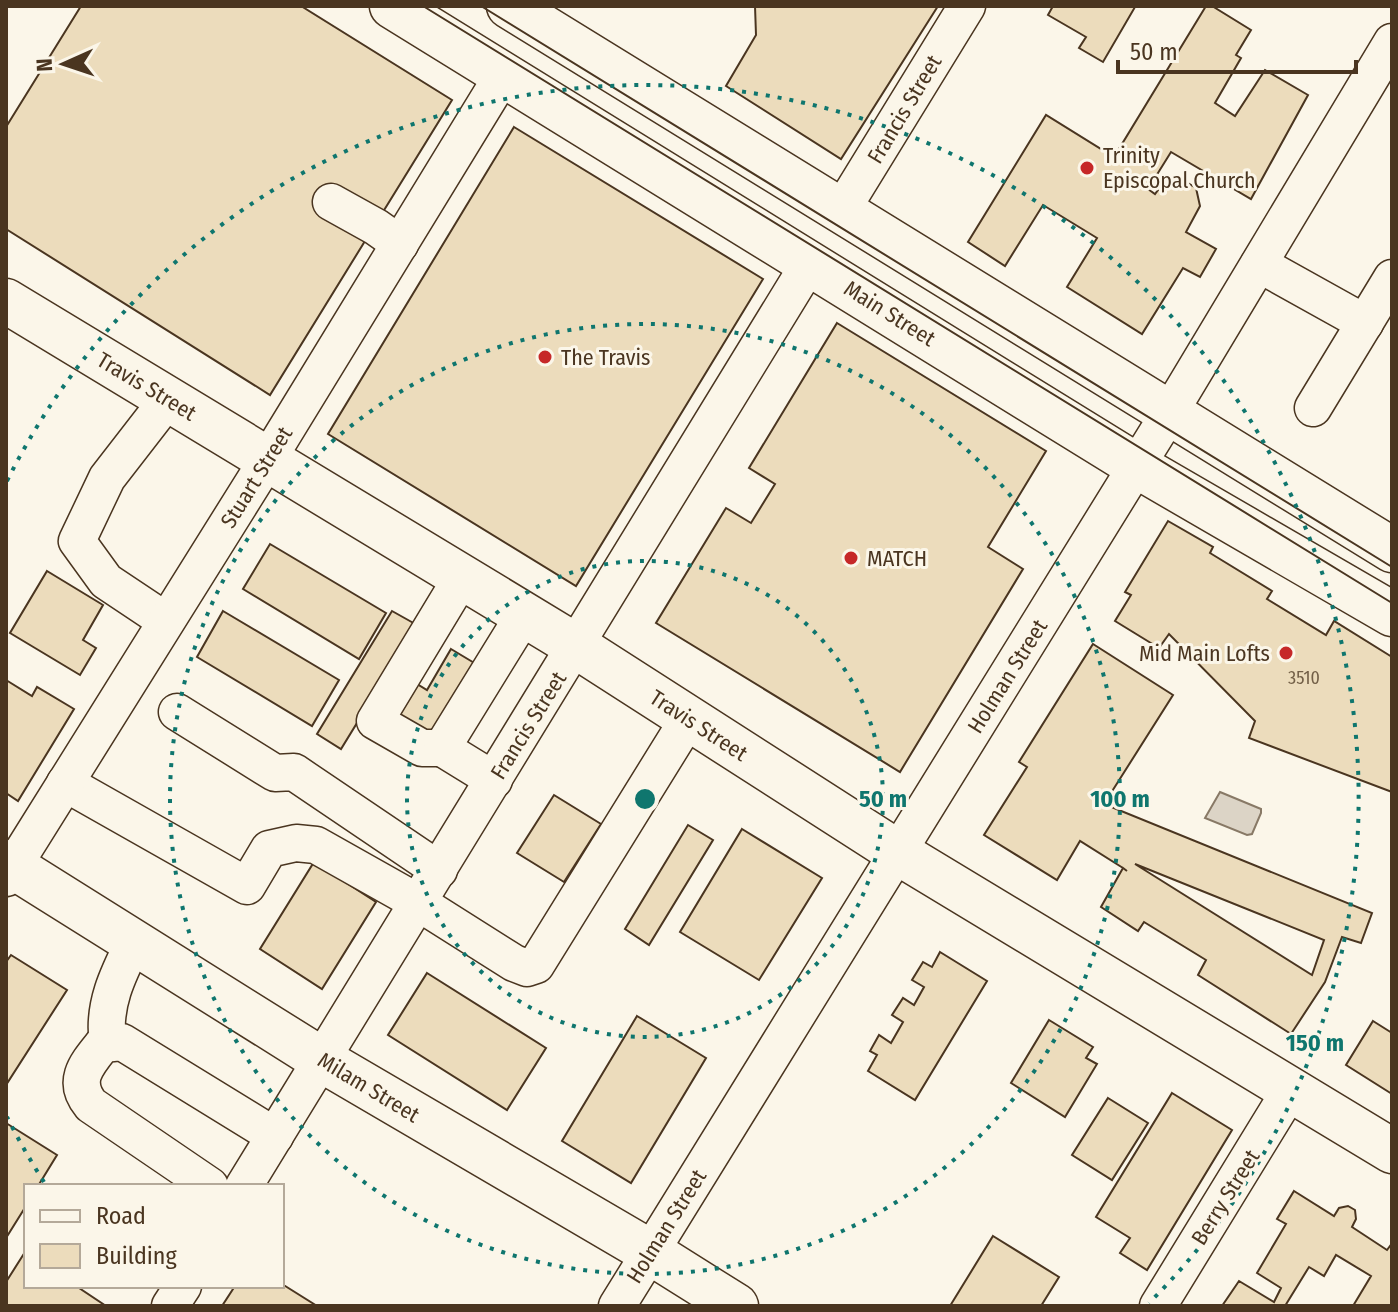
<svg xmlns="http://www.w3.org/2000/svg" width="1398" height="1312" viewBox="0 0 1398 1312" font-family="'Fira Sans Condensed',sans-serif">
  <rect width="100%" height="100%" fill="#fbf6e9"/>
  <path fill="#dcd4c6" stroke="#887966" stroke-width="2" d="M1220 792 1261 809V813L1252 834 1247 835 1205 818Z"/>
  <g fill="#ecdcbc" stroke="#4a3520" stroke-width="2" fill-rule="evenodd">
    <path d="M81 6H301L452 100 270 395 6 229V127Z"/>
    <path d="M755 6H938L841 159 726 86 756 35Z"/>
    <path d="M1053 6H1133L1135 7 1103 62 1079 48 1086 37 1048 15Z"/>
    <path d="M1206 6H1212L1251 30 1236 55 1241 58 1215 103 1235 116 1265 70 1308 95 1251 199 1171 152 1148 189 1155 194 1164 182 1181 179 1196 188 1200 206 1186 232 1216 249 1200 277 1183 268 1142 334 1067 287 1097 238 1043 205 1005 266 968 242 1046 115 1114 157Z"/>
    <path d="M514 127 763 279 576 586 328 434Z"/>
    <path d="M837 323 1046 451 988 547 1023 569 900 772 656 623 726 508 751 523 775 484 749 468Z"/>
    <path d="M1168 521 1213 547 1210 553 1272 591 1267 599 1326 635 1334 621 1392 657V792L1249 738 1255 721 1169 634 1159 648 1115 621 1131 595 1125 592Z"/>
    <path d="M270 544 386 613 359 659 243 589Z"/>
    <path d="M47 571 103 605 83 640 96 648 80 675 10 633Z"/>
    <path d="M223 611 339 680 312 726 197 657Z"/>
    <path d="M392 611 417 625 341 749 317 734Z"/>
    <path d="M1093 644 1173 695 1104 804 1372 913 1361 943 1342 937 1325 982 1291 1034 1198 975 1206 960 1144 922 1138 931 1101 907 1123 868 1127 871 1123 868 1080 841 1057 880 984 835 1027 767 1019 762ZM1135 864 1324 940 1312 975Z"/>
    <path d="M451 649 476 664 428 744 367 707 391 668 427 690Z"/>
    <path d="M6 680 32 696 37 687 74 709 18 801 6 793Z"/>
    <path d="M554 795 601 824 564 882 517 853Z"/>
    <path d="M688 825 713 840 649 945 625 929Z"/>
    <path d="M742 829 822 878 759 980 680 932Z"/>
    <path d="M314 862 376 902 322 989 260 949Z"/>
    <path d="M940 952 987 981 915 1100 868 1071 877 1055 870 1051 879 1035 891 1043 903 1022 892 1015 903 998 914 1005 924 987 912 980 923 962 932 967Z"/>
    <path d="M11 955 67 990 6 1085V962Z"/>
    <path d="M427 973 546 1048 507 1110 388 1035Z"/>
    <path d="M637 1016 706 1058 631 1183 562 1141Z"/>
    <path d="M1049 1020 1093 1047 1086 1058 1097 1064 1065 1117 1011 1083Z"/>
    <path d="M1373 1021 1392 1033V1094L1346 1065Z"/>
    <path d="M1172 1093 1232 1130 1147 1270 1120 1253 1130 1238 1096 1217Z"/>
    <path d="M1108 1098 1148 1123 1112 1180 1072 1155Z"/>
    <path d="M6 1123 57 1155 38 1186H26V1206L6 1238Z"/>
    <path d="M1294 1191 1334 1216 1339 1208 1348 1206 1355 1210 1356 1219 1352 1227 1387 1250 1390 1246 1392 1248V1306H1353L1371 1276 1336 1255 1324 1276 1309 1267 1285 1306H1222L1239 1281 1274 1302 1281 1288 1257 1273 1286 1224 1277 1219Z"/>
    <path d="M993 1236 1059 1277 1041 1306H950Z"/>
    <path d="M25 1252 26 1286H76L106 1306H6V1282Z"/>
    <path d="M282 1284 317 1306H222L235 1286H282Z"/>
  </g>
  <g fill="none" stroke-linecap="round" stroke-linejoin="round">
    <defs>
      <g id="minor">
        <path d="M331 202 376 227 400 244"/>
        <path d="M841 211 967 6"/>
        <path d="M1259 264 1365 323"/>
        <path d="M1313 408 1392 278"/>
        <path d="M166 621 106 581 77 541 107 478 169 398"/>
        <path d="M177 712 275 773 294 772 439 870"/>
        <path d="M442 748H422L375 721 462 577"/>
        <path d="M494 780 442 748 524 615"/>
        <path d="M65 783 247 886 269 849 296 843 316 845 419 903 514 963 527 968 536 965 689 718"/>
        <path d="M6 878 268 459 503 75"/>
        <path d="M108 1043C102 1006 118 974 134 942"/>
        <path d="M210 1186 91 1105C71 1081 87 1064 103 1044L122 1042 275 1136"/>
        <path d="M244 1186 809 264"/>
        <path d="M170 1306 183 1286"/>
        <path d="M617 1306 1162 425 1392 42"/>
        <path d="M1158 1306 1291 1089"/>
      </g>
      <g id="major">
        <path d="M392 6 1137 466 1392 614"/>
        <path d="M509 6 1392 550"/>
        <path d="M6 301 576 646 897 852 1392 1151"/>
        <path d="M6 862 322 1060 650 1252 736 1306"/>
      </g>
    </defs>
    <use href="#minor" stroke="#4a3520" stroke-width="39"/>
    <use href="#major" stroke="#4a3520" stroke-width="47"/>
    <use href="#minor" stroke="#fbf6e9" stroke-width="36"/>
    <use href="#major" stroke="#fbf6e9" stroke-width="44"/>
    <g stroke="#4a3520" stroke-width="2">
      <path d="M423 6 1392 603"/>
      <path d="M481 6 1392 567"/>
    </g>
  </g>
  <g fill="none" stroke="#0f766e" stroke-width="4" stroke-dasharray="4 8">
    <circle cx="645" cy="799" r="238"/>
    <circle cx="645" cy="799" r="475"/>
    <path d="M44 1182A713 713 0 0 1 7 1117M7 481A713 713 0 1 1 1149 1303"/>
  </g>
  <g fill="#c62828" stroke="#fbf6e9" stroke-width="3">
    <circle cx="1087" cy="168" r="8"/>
    <circle cx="545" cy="357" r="8"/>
    <circle cx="851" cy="558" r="8"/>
    <circle cx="1286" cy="653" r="8"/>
  </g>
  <g text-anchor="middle" stroke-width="6" stroke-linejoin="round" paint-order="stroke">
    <g font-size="18" fill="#725f47">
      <text x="1304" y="684">3510</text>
    </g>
    <g font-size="22" fill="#4a3520" stroke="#fbf6e9">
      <text transform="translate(904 109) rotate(-59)" y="8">Francis Street</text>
      <text transform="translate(890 313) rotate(32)" y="8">Main Street</text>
      <text transform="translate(147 386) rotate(31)" y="8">Travis Street</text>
      <text transform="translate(256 477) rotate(-58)" y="8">Stuart Street</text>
      <text transform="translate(1007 676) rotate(-58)" y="8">Holman Street</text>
      <text transform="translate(528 725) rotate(-58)" y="8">Francis Street</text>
      <text transform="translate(699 725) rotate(33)" y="8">Travis Street</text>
      <text transform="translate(369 1087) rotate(31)" y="8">Milam Street</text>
      <text transform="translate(1225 1197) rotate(-58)" y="8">Berry Street</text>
      <text transform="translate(666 1226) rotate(-58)" y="8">Holman Street</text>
    </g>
    <g font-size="22" fill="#4a3520" stroke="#fbf6e9" text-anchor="start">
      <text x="1103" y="163">Trinity<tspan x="1103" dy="25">Episcopal Church</tspan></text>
      <text x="561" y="365">The Travis</text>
      <text x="867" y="566">MATCH</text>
      <text x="1270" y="661" text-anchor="end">Mid Main Lofts</text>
    </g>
  </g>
  <circle cx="645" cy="799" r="12" fill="#0f766e" stroke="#fbf6e9" stroke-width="4"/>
  <g font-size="24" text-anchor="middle" font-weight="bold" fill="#0f766e" stroke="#fbf6e9" stroke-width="6" stroke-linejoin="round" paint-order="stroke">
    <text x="883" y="807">50 m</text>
    <text x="1120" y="807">100 m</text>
    <text x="1315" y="1051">150 m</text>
  </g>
  <rect width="1398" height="1312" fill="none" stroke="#4a3520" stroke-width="16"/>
  <rect x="24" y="1184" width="260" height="104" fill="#fbf6e9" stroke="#b4a999" stroke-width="2"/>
  <rect x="40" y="1210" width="40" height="12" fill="#fbf6e9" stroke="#b4a999" stroke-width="2"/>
  <text x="96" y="1224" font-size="24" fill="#4a3520">Road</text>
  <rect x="40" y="1244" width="40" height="24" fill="#ecdcbc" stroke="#b4a999" stroke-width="2"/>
  <text x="96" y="1264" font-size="24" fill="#4a3520">Building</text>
  <g transform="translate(64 64) rotate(267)" stroke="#fbf6e9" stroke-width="6" paint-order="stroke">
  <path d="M0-6L14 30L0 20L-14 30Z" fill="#4a3520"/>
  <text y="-12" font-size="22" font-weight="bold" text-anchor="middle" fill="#4a3520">N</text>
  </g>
  <path d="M1118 60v12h238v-12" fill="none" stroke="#4a3520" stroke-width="4"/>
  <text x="1130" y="60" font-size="24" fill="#4a3520" stroke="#fbf6e9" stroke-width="6" paint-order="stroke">50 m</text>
</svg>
